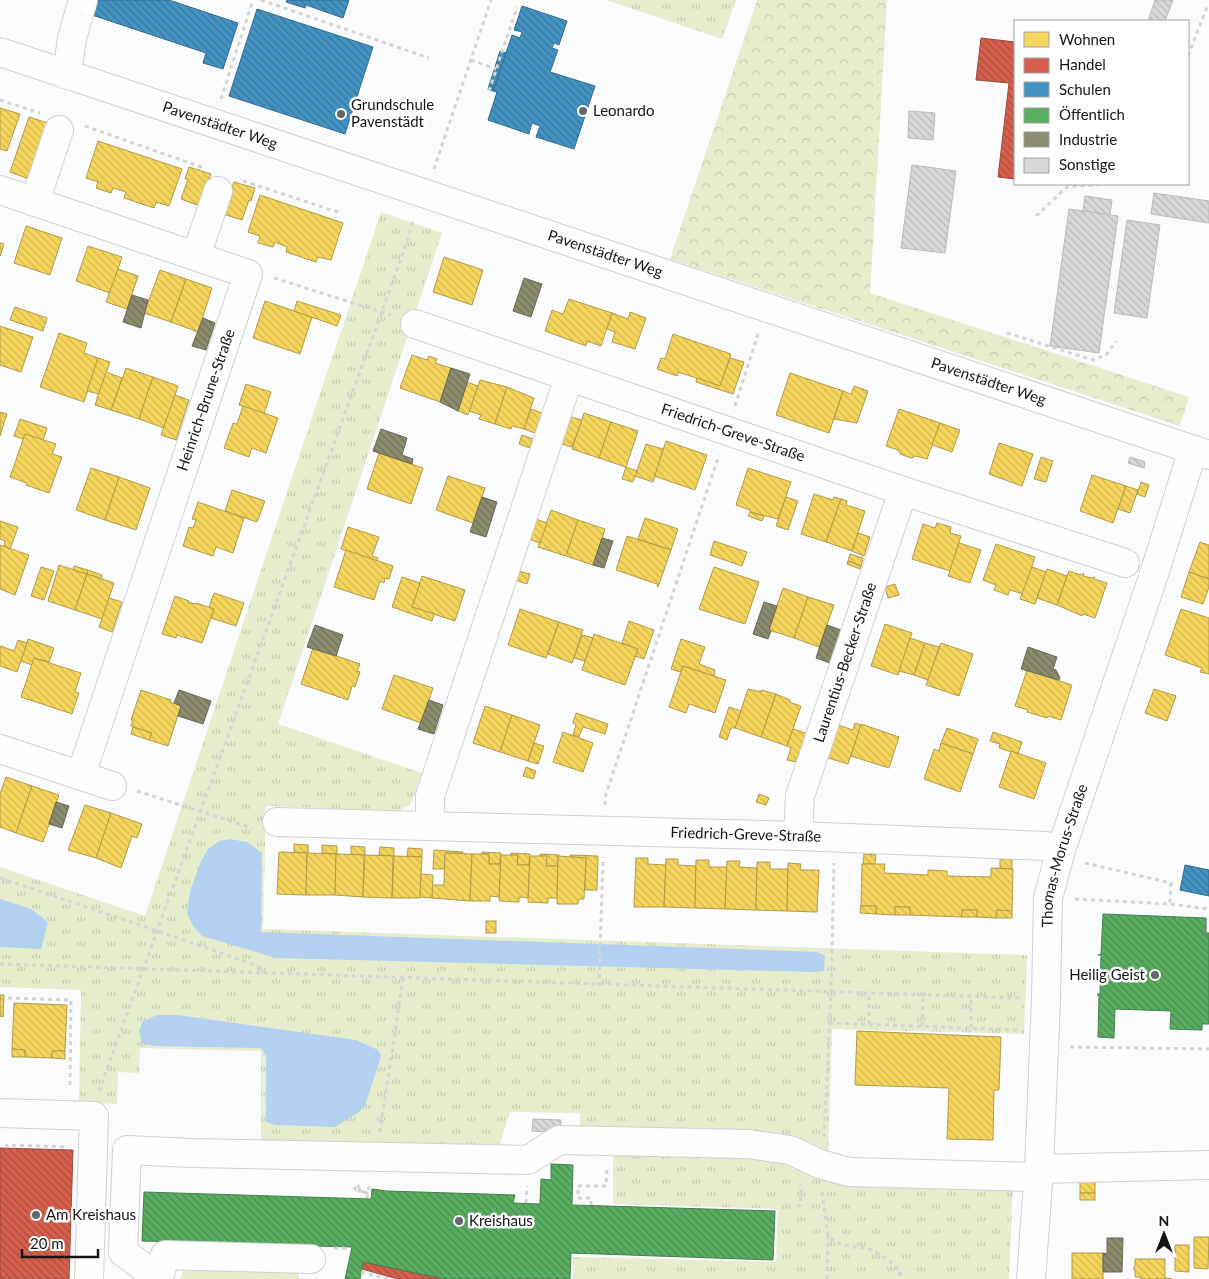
<svg xmlns="http://www.w3.org/2000/svg" width="1209" height="1279" viewBox="0 0 1209 1279" font-family="Lato,sans-serif">
  <defs>
    <pattern id="grass-tufts" width="24" height="20" patternUnits="userSpaceOnUse" patternTransform="scale(1.25)"><rect width="24" height="20" fill="#e6edcd"/><path d="M3 7l-1-3M5 7V3M7 7l1-3M15 17l-1-3M17 17v-4M19 17l1-3" fill="none" stroke="#c4caaf"/></pattern>
    <pattern id="forest-crowns" width="20" height="18" patternUnits="userSpaceOnUse" patternTransform="scale(1.25)"><rect width="20" height="18" fill="#e6edcd"/><path d="M2 6a3 3 0 1 1 6 0M12 15a3 3 0 1 1 6 0" fill="none" stroke="#c4caaf"/></pattern>
    <pattern id="homes-back-hatch" width="6" height="6" patternUnits="userSpaceOnUse" patternTransform="scale(1.25)"><rect width="6" height="6" fill="#f6d55c"/><path d="M-1 5l2 2M0 0l6 6M5-1l2 2" fill="none" stroke="#d2b64f"/></pattern>
    <pattern id="shops-back-hatch" width="6" height="6" patternUnits="userSpaceOnUse" patternTransform="scale(1.25)"><rect width="6" height="6" fill="#d6604d"/><path d="M-1 5l2 2M0 0l6 6M5-1l2 2" fill="none" stroke="#ac4e3f"/></pattern>
    <pattern id="schools-back-hatch" width="6" height="6" patternUnits="userSpaceOnUse" patternTransform="scale(1.25)"><rect width="6" height="6" fill="#4393c3"/><path d="M-1 5l2 2M0 0l6 6M5-1l2 2" fill="none" stroke="#37779d"/></pattern>
    <pattern id="public-back-hatch" width="6" height="6" patternUnits="userSpaceOnUse" patternTransform="scale(1.25)"><rect width="6" height="6" fill="#5aae61"/><path d="M-1 5l2 2M0 0l6 6M5-1l2 2" fill="none" stroke="#498c4f"/></pattern>
    <pattern id="industry-back-hatch" width="6" height="6" patternUnits="userSpaceOnUse" patternTransform="scale(1.25)"><rect width="6" height="6" fill="#8c8c6e"/><path d="M-1 5l2 2M0 0l6 6M5-1l2 2" fill="none" stroke="#717159"/></pattern>
    <pattern id="building-back-hatch" width="6" height="6" patternUnits="userSpaceOnUse" patternTransform="scale(1.25)"><rect width="6" height="6" fill="#d9d8d8"/><path d="M-1 5l2 2M0 0l6 6M5-1l2 2" fill="none" stroke="#b9b8b9"/></pattern>
  </defs>
  <rect width="100%" height="100%" fill="#f9fbfd"/>
  <g fill="url(#grass-tufts)">
    <path d="M606 0H736L722 39Z"/>
    <path d="M381 212 442 233 278 724 422 773 411 804 399 811 266 806 263 929 1027 955 1024 1034 832 1029 828 1157 580 1131V1113L510 1112 496 1156 261 1148V1051L140 1048 139 1073 118 1072 117 1104 79 1102 81 990 0 987V867L145 916Z"/>
    <path d="M613 1148 767 1152 1013 1182 1009 1279H573V1257L776 1262 778 1209 613 1204Z"/>
    <path d="M184 1266 299 1270V1279H180Z"/>
  </g>
  <path fill="url(#forest-crowns)" d="M757 0H887L870 293 1189 397 1180 426 670 259Z"/>
  <g fill="#b4d0f1">
    <path d="M230 839 247 842 262 853 261 932 818 952 825 956 824 971 815 972 276 958 202 936 193 926 187 913 190 891 201 861 208 849 219 841Z"/>
    <path d="M0 899 31 909 48 922 41 949 0 947Z"/>
    <path d="M157 1015H178L356 1040 378 1050 381 1056 365 1106 359 1112 335 1127 275 1125 266 1122V1056L261 1048 153 1046 142 1043 139 1031 143 1021Z"/>
  </g>
  <g fill="url(#homes-back-hatch)" stroke="#b29b47">
    <path d="M0 108 20 114 7 151 0 149Z"/>
    <path d="M29 117 48 123 29 179 10 172Z"/>
    <path d="M98 141 182 169 169 206 156 202 154 208 124 198 126 192 113 188 111 193 96 188 98 182 86 178Z"/>
    <path d="M189 167 211 174 200 206 181 199 188 179H185Z"/>
    <path d="M234 182 255 188 251 201 249 200 242 220 223 214Z"/>
    <path d="M260 195 343 223 331 260 318 257 316 262 286 252 287 247 275 242 273 247 258 243 260 236 248 232Z"/>
    <path d="M26 226 62 238 50 275 14 263Z"/>
    <path d="M0 243 4 244 0 256Z"/>
    <path d="M88 246 122 257 110 293 76 281Z"/>
    <path d="M444 257 483 270 472 305 433 292Z"/>
    <path d="M118 269 138 276 127 309 106 302Z"/>
    <path d="M160 270 186 279 171 322 144 313Z"/>
    <path d="M186 279 212 288 198 332 171 322Z"/>
    <path d="M569 299 612 313 601 346 587 341 586 346 545 331 552 310 563 314Z"/>
    <path d="M265 301 312 317 300 354 253 338Z"/>
    <path d="M297 301 341 315 337 326 294 311Z"/>
    <path d="M15 307 47 318 43 331 10 320Z"/>
    <path d="M630 312 646 318 635 349 612 342 615 332 607 329 612 313 628 319Z"/>
    <path d="M0 326 33 337 21 372 0 365Z"/>
    <path d="M59 333 87 343 84 353 98 358 84 402 40 387Z"/>
    <path d="M673 334 731 354 720 386 678 372 677 376 657 369 661 358 665 359Z"/>
    <path d="M412 355 427 360 429 356 437 359 435 363 451 368 440 402 400 388Z"/>
    <path d="M98 358 110 362 99 394 87 391Z"/>
    <path d="M730 358 744 362 733 394 696 382 697 378 720 386Z"/>
    <path d="M126 368 153 377 139 419 111 410Z"/>
    <path d="M106 372 122 378 111 410 95 405Z"/>
    <path d="M790 373 843 391 829 433 776 415Z"/>
    <path d="M153 377 178 386 164 428 139 419Z"/>
    <path d="M480 380 507 387 495 424 479 419 481 415 469 411Z"/>
    <path d="M467 382 478 386 468 415 458 411Z"/>
    <path d="M246 384 271 392 264 414 239 405Z"/>
    <path d="M854 386 868 391 857 423 834 419 843 391 851 394Z"/>
    <path d="M507 387 534 398 524 429 512 426 511 429 495 424Z"/>
    <path d="M175 395 189 400 176 440 161 435Z"/>
    <path d="M243 406 278 418 266 453 252 448 249 457 224 448 233 423 237 424Z"/>
    <path d="M531 409 542 413 535 433 524 429Z"/>
    <path d="M899 409 940 423 927 459 916 456 911 458 900 454 898 450 886 446Z"/>
    <path d="M0 412 7 414 0 436Z"/>
    <path d="M584 413 611 422 599 458 572 449Z"/>
    <path d="M571 417 582 420 572 447 562 444Z"/>
    <path d="M20 419 47 428 43 440 25 434 23 439 14 436Z"/>
    <path d="M611 422 638 431 626 467 599 458Z"/>
    <path d="M940 423 960 430 952 452 932 445Z"/>
    <path d="M25 434 56 444 52 454 62 457 49 493 26 485 27 483 10 477Z"/>
    <path d="M522 435 533 439 530 448 519 444Z"/>
    <path d="M666 441 707 455 695 490 654 476Z"/>
    <path d="M999 443 1033 454 1022 486 989 474Z"/>
    <path d="M646 444 663 449 653 482 635 476Z"/>
    <path d="M379 453 423 468 411 504 367 489Z"/>
    <path d="M1041 457 1053 461 1046 482 1034 479Z"/>
    <path d="M626 467 637 471 633 482 622 479Z"/>
    <path d="M91 468 119 477 105 520 76 510Z"/>
    <path d="M748 468 791 482 778 519 750 512V510L736 505Z"/>
    <path d="M1092 475 1126 486 1113 523 1080 511Z"/>
    <path d="M448 476 485 488 473 523 436 510Z"/>
    <path d="M119 477 150 488 136 530 105 520Z"/>
    <path d="M1141 482 1149 485 1145 497 1137 494Z"/>
    <path d="M1126 486 1138 490 1130 513 1118 509Z"/>
    <path d="M232 490 265 501 257 522 225 511Z"/>
    <path d="M814 494 833 500 834 497 841 499 826 542 801 534Z"/>
    <path d="M786 497 798 501 788 530 776 526Z"/>
    <path d="M841 499 847 501 846 505 865 511 852 551 826 542Z"/>
    <path d="M198 502 244 518 233 553 216 547 213 556 183 546 189 527 193 528 196 520 192 519Z"/>
    <path d="M551 510 578 520 566 556 538 547Z"/>
    <path d="M750 512 764 516 762 521 748 516Z"/>
    <path d="M645 518 678 529 671 550 638 539Z"/>
    <path d="M536 519 547 523 540 543 529 539Z"/>
    <path d="M578 520 605 529 593 565 566 556Z"/>
    <path d="M0 521 18 527 10 549 4 546 5 541 0 539Z"/>
    <path d="M937 523 951 527 950 533 961 536 950 571 912 559 923 524 935 528Z"/>
    <path d="M348 527 379 537 372 556 378 558 377 561 341 549Z"/>
    <path d="M858 533 870 537 864 556 852 551Z"/>
    <path d="M627 536 671 550 658 587 657 584 616 570Z"/>
    <path d="M714 541 747 552 742 566 710 555Z"/>
    <path d="M1200 542 1209 545V579L1189 572Z"/>
    <path d="M959 543 981 550 970 583 948 576Z"/>
    <path d="M996 544 1035 557 1023 594 1010 590 1008 595 994 590 996 585 983 580Z"/>
    <path d="M0 545 29 555 15 595 0 589Z"/>
    <path d="M346 550 393 566 389 579 385 578 384 583 380 581 374 600 334 587Z"/>
    <path d="M850 554 863 558 861 566 848 561Z"/>
    <path d="M848 561 861 566 860 569 847 564Z"/>
    <path d="M59 565 87 574 75 610 48 601Z"/>
    <path d="M74 566 88 570 87 574 73 570Z"/>
    <path d="M41 567 54 571 44 600 31 596Z"/>
    <path d="M714 567 759 582 745 624 699 609Z"/>
    <path d="M1032 567 1046 572 1035 604 1020 599Z"/>
    <path d="M1047 569 1067 576 1057 605 1037 598Z"/>
    <path d="M88 570 102 575 101 579 87 574Z"/>
    <path d="M518 571 530 574 527 584 515 580Z"/>
    <path d="M1069 571 1081 575 1084 573 1083 576 1092 578 1095 577 1094 579 1107 583 1095 618 1083 614 1082 616 1057 605Z"/>
    <path d="M1189 572 1209 579V587L1203 604 1181 597Z"/>
    <path d="M87 574 114 583 102 619 75 610Z"/>
    <path d="M422 576 465 590 455 621 412 607Z"/>
    <path d="M402 577 420 583 412 607 434 614 432 621 392 607Z"/>
    <path d="M895 584 899 595 888 598 885 587Z"/>
    <path d="M783 588 808 597 794 638 769 630Z"/>
    <path d="M214 593 244 603 236 626 211 618 214 609 209 607Z"/>
    <path d="M175 596 189 601 188 602 195 604 196 603 214 609 202 643 177 635 176 638 162 634Z"/>
    <path d="M808 597 834 605 819 647 794 638Z"/>
    <path d="M109 598 122 602 112 632 99 627Z"/>
    <path d="M520 609 559 622 546 658 508 645Z"/>
    <path d="M1181 609 1209 618V674L1200 672 1202 668 1165 655Z"/>
    <path d="M629 621 654 630 644 659 635 656 638 649 622 643Z"/>
    <path d="M559 622 583 630 572 663 548 654Z"/>
    <path d="M885 624 912 633 898 675 871 666Z"/>
    <path d="M594 634 638 649 625 685 582 670Z"/>
    <path d="M582 635 593 638 585 661 574 658Z"/>
    <path d="M910 638 925 643 914 675 899 671Z"/>
    <path d="M28 639 54 648 49 662 34 658 32 665 21 661Z"/>
    <path d="M681 639 705 647 699 664 715 670 714 676 683 666 680 672 671 669Z"/>
    <path d="M18 640 27 643 17 672 0 666V649L1 646 14 651Z"/>
    <path d="M925 643 939 647 928 680 914 675Z"/>
    <path d="M941 643 973 654 959 696 926 685Z"/>
    <path d="M313 648 360 664 357 671 360 672 355 687 352 686 348 700 301 684Z"/>
    <path d="M34 658 81 673 75 692 79 693 72 714 21 697Z"/>
    <path d="M683 666 726 680 715 713 689 704 686 713 669 707Z"/>
    <path d="M1027 670 1072 685 1061 720 1048 716 1047 718 1027 712 1028 710 1015 706Z"/>
    <path d="M394 675 433 688 421 723 382 709Z"/>
    <path d="M748 689 761 692V690L776 694 761 737 735 728Z"/>
    <path d="M1154 689 1176 696 1167 721 1145 713Z"/>
    <path d="M141 690 171 700 170 702 181 706 168 746 149 740 152 733 131 726 133 720H131Z"/>
    <path d="M776 694 790 700 789 702 801 706 787 746 761 737Z"/>
    <path d="M485 706 512 715 500 752 473 743Z"/>
    <path d="M729 707 741 711 735 728H731L727 740 719 737Z"/>
    <path d="M576 713 608 724 605 734 583 727 579 737 573 735 576 725 573 723Z"/>
    <path d="M512 715 540 725 528 761 500 752Z"/>
    <path d="M855 723 861 725 848 764 828 758 838 725 853 730Z"/>
    <path d="M861 724 899 737 889 768 851 756Z"/>
    <path d="M133 727 152 733 149 740 131 734Z"/>
    <path d="M947 728 978 739 973 754 941 743Z"/>
    <path d="M793 729 806 733 796 762 787 760 791 748 787 746Z"/>
    <path d="M563 732 593 743 583 772 553 762Z"/>
    <path d="M993 732 1022 742 1018 754 999 748 1000 744 990 741Z"/>
    <path d="M534 743 544 746 538 764 528 761Z"/>
    <path d="M941 743 973 754 960 792 924 779 934 749 939 751Z"/>
    <path d="M1011 751 1046 763 1034 799 999 787Z"/>
    <path d="M526 767 536 771 533 779 523 776Z"/>
    <path d="M6 777 32 786 16 833 0 827V794Z"/>
    <path d="M32 786 59 795 43 842 16 833Z"/>
    <path d="M759 794 769 798 766 805 756 802Z"/>
    <path d="M85 805 111 813 96 858 68 850Z"/>
    <path d="M111 813 142 824 137 838 132 836 121 868 96 858Z"/>
    <path d="M294 844 308 845V853L294 852Z"/>
    <path d="M322 845 337 846V854L322 853Z"/>
    <path d="M351 846 365 847V855L351 854Z"/>
    <path d="M380 847 394 848V856L379 855Z"/>
    <path d="M408 848 422 849V857L407 856Z"/>
    <path d="M434 850 463 852V853H445L444 869H433Z"/>
    <path d="M279 852 307 853 306 895 277 894Z"/>
    <path d="M482 852 501 853 500 864H489V854H482Z"/>
    <path d="M307 853 336 854 335 895H306Z"/>
    <path d="M445 853 472 854 470 901 432 898V885H444Z"/>
    <path d="M511 853 530 854 529 865H517L518 855H511Z"/>
    <path d="M336 854 364 855 363 897 335 895Z"/>
    <path d="M472 854H489V864H500L501 855 499 897 490 896V901H470Z"/>
    <path d="M540 854 559 855 558 866H546L547 856H540Z"/>
    <path d="M864 854 876 855 875 864H863Z"/>
    <path d="M365 855 393 856 392 898 363 897Z"/>
    <path d="M501 855H518L517 865H529L530 856 528 898 519 897V902L499 901Z"/>
    <path d="M570 855 598 856 597 890H585L586 858 570 857Z"/>
    <path d="M394 856 422 857 420 898H392Z"/>
    <path d="M530 856H547L546 866H558V856L557 898H548V903L528 902Z"/>
    <path d="M558 856 586 858 584 899H579L578 904H557Z"/>
    <path d="M636 858H648V864L666 865 664 907H634Z"/>
    <path d="M666 859H678V865L696 866 695 908 664 907Z"/>
    <path d="M1000 859H1012V869L1000 868Z"/>
    <path d="M696 860H709V867H727L725 909 695 908Z"/>
    <path d="M727 861H740L739 867 757 868 756 910 725 909Z"/>
    <path d="M757 862H770V869H788L787 911 756 910Z"/>
    <path d="M788 863 801 864 800 870H819L817 912 787 911Z"/>
    <path d="M862 864H885L884 873 928 875V870L947 871V876L991 877V868L1012 869H1013L1012 911 997 910 996 918 977 917V910H962V917L910 915V907H895V915L876 914V906H861Z"/>
    <path d="M421 874 433 875 432 898 420 897Z"/>
    <path d="M861 906H876V914L860 913Z"/>
    <rect x="895" y="907" width="15" height="8"/>
    <rect x="962" y="910" width="15" height="7"/>
    <path d="M997 910 1012 911V918H996Z"/>
    <rect x="486" y="921" width="10" height="12"/>
    <path d="M0 995H4L3 1017 0 1016Z"/>
    <path d="M14 1003 67 1005 65 1051H52V1058L25 1057V1050L12 1049Z"/>
    <path d="M857 1031 1001 1037 999 1090H994L993 1140 947 1139 949 1088 855 1085Z"/>
    <path d="M12 1049 25 1050V1057H12Z"/>
    <path d="M52 1051H65V1059L52 1058Z"/>
    <rect x="1080" y="1181" width="15" height="12"/>
    <rect x="1080" y="1193" width="15" height="7"/>
    <path d="M1194 1237H1209L1208 1269 1194 1268Z"/>
    <path d="M1175 1245H1189V1272L1175 1271Z"/>
    <rect x="1072" y="1253" width="31" height="26"/>
    <path d="M1135 1259H1165V1278L1172 1279H1141V1277H1135V1270H1134V1267H1135Z"/>
  </g>
  <g fill="url(#shops-back-hatch)" stroke="#9c4a3d">
    <path d="M981 38 1015 42V179L998 177 1009 83 976 80Z"/>
    <path d="M0 1148 73 1150 69 1279H0Z"/>
    <path d="M363 1262 424 1275 445 1279H398L362 1269Z"/>
  </g>
  <g fill="url(#schools-back-hatch)" stroke="#356d8f">
    <path d="M97 0H169L238 23 223 69 203 63 206 53 92 15Z"/>
    <path d="M287 0H349L343 18 306 5 305 8 286 2Z"/>
    <path d="M522 6 567 21 559 45 554 43 552 48 558 50 550 72 595 86 574 149 536 137 540 126 532 123 529 134 488 120 497 92 493 91 512 35 520 38 522 32 514 30Z"/>
    <path d="M257 9 373 47 345 134 229 96Z"/>
    <path d="M500 51 506 53 493 91 488 89Z"/>
    <path d="M1185 865 1209 870V896L1180 890Z"/>
  </g>
  <g fill="url(#public-back-hatch)" stroke="#45804b">
    <path d="M1103 914 1206 918V933H1209V1024H1202V1030L1170 1029 1171 1011 1115 1009 1114 1038 1098 1037 1099 996 1097 994H1100L1101 955H1098L1101 954Z"/>
    <path d="M551 1164 573 1165 572 1205 775 1211 773 1260 571 1253 570 1279H445L363 1262 360 1279H345L352 1247 142 1241 144 1192 371 1199 372 1189 387 1191 515 1195 513 1203 540 1204 541 1179 551 1180Z"/>
  </g>
  <g fill="url(#industry-back-hatch)" stroke="#686854">
    <path d="M524 278 542 284 531 317 513 311Z"/>
    <path d="M132 295 148 300 141 328 123 322Z"/>
    <path d="M203 318 215 323 206 350 192 346Z"/>
    <path d="M451 368 470 374 458 411 440 402Z"/>
    <path d="M381 429 407 438 402 455 413 459 412 464 373 451Z"/>
    <path d="M482 497 497 502 486 537 470 532Z"/>
    <path d="M602 538 613 541 604 568 593 565Z"/>
    <path d="M764 602 777 606 769 630 771 631 768 639 753 634Z"/>
    <path d="M315 625 343 635 336 656 307 647Z"/>
    <path d="M827 625 841 630 830 663 816 658Z"/>
    <path d="M1028 647 1057 657 1053 669 1056 670 1060 678 1059 680 1021 669Z"/>
    <path d="M179 690 211 701 203 724 178 716 181 706 174 703Z"/>
    <path d="M429 700 443 705 434 734 418 729Z"/>
    <path d="M56 802 69 806 62 828 49 824Z"/>
    <path d="M1107 1238H1123L1122 1272H1103V1253L1107 1254Z"/>
  </g>
  <g fill="url(#building-back-hatch)" stroke="#bababa">
    <path d="M1155 0H1173L1165 21H1148Z"/>
    <path d="M909 111 935 113 933 140 908 138Z"/>
    <path d="M912 165 956 171 945 253 901 248Z"/>
    <path d="M1154 193 1209 201V223L1151 214Z"/>
    <path d="M1085 196 1112 200 1110 215 1083 211Z"/>
    <path d="M1069 209 1118 216 1099 353 1050 346Z"/>
    <path d="M1127 220 1160 225 1147 318 1114 313Z"/>
    <path d="M1130 457 1145 462 1144 468 1128 463Z"/>
    <path d="M533 1119 561 1120 560 1133 532 1131Z"/>
  </g>
  <g fill="none" stroke-linecap="round" stroke-linejoin="round">
    <defs>
      <g id="minor">
        <path id="s1" d="M0 52 1209 455"/>
        <path d="M67 75 72 38 83 0"/>
        <path d="M0 190 248 274 81 775"/>
        <path d="M35 202 59 130"/>
        <path d="M196 256 218 191"/>
        <path id="s2" d="M415 324 903 491 1125 563"/>
        <path d="M0 749 112 786"/>
        <path id="s3" d="M277 822 798 836 1046 846 1061 850"/>
        <path d="M430 826V796L569 377"/>
        <path id="s4" d="M798 836 800 796 903 491"/>
        <path d="M0 1113 94 1116 89 1279"/>
        <path d="M1039 1169 1209 1165"/>
        <path d="M159 1278 165 1255 311 1259"/>
        <path d="M159 1279 123 1252 127 1150 192 1153 528 1160 559 1140 748 1144 790 1150 820 1164 849 1172 1038 1177"/>
        <path id="s5" d="M1031 1279 1039 1169 1046 999 1048 898 1061 850 1154 574 1193 450"/>
      </g>
    </defs>
    <use href="#minor" stroke="#cfd0d2" stroke-width="30"/>
    <g stroke="#d3d4d4" stroke-width="3" stroke-dasharray="4 4" stroke-linecap="butt">
      <path d="M261 0 429 58"/>
      <path d="M1188 56 1207 7"/>
      <path d="M471 60 496 69"/>
      <path d="M489 91 517 7"/>
      <path d="M221 99 253 0"/>
      <path d="M0 100 40 113"/>
      <path d="M85 126 204 168"/>
      <path d="M434 169 491 0"/>
      <path d="M243 181 341 213"/>
      <path d="M1036 216 1067 187 1107 184"/>
      <path d="M274 278 391 315"/>
      <path d="M1007 333 1093 360 1106 355 1116 341"/>
      <path d="M735 406 759 331"/>
      <path d="M137 791 252 828"/>
      <path d="M605 805 606 794 719 455"/>
      <path d="M1085 863 1171 883 1170 904"/>
      <path d="M0 878 158 931 258 966 263 973"/>
      <path d="M1075 899 1170 904 1209 909"/>
      <path d="M0 964 1021 998"/>
      <path d="M599 986 603 857"/>
      <path d="M8 998 71 1000 70 1089"/>
      <path d="M829 1023 1019 1030"/>
      <path d="M869 1024V994"/>
      <path d="M922 1026 923 995"/>
      <path d="M971 1028V997"/>
      <path d="M1070 1047 1209 1049"/>
      <path d="M99 1091 402 256 414 218"/>
      <path d="M380 1132 403 978"/>
      <path d="M824 1137 831 993 834 863"/>
      <path d="M7 1148V1145L68 1147"/>
      <path d="M360 1188 357 1185 354 1187 356 1190 368 1193"/>
      <path d="M822 1192 828 1236 836 1243 872 1250 889 1260 900 1271 899 1279"/>
      <path d="M367 1198 370 1182"/>
      <path d="M526 1203 527 1186"/>
      <path d="M591 1205V1198H578V1186H606L607 1168"/>
      <path d="M797 1205 800 1206 801 1184"/>
      <path d="M334 1248H345V1247"/>
      <path d="M361 1272 388 1279"/>
      <path d="M827 1279 828 1236"/>
    </g>
    <use href="#minor" stroke="#fefeff" stroke-width="28"/>
    <path stroke="#d3d4d4" stroke-width="3" stroke-dasharray="4 4" stroke-linecap="butt" d="M360 1188 359 1191 367 1193 366 1198"/>
  </g>
  <g fill="#646668" stroke="#fff" stroke-width="2">
    <circle cx="583" cy="111" r="5"/>
    <circle cx="341" cy="114" r="5"/>
    <circle cx="1155" cy="975" r="5"/>
    <circle cx="36" cy="1215" r="5"/>
    <circle cx="459" cy="1221" r="5"/>
  </g>
  <g text-anchor="middle" stroke-width="5" stroke-linejoin="round" paint-order="stroke">
    <g font-size="15" fill="#141517" stroke="#fff" text-anchor="start">
      <text x="351" y="110">Grundschule<tspan x="351" dy="17">Pavenstädt</tspan></text>
      <text x="593" y="116">Leonardo</text>
      <text x="1145" y="980" text-anchor="end">Heilig Geist</text>
      <text x="46" y="1220">Am Kreishaus</text>
      <text x="469" y="1226">Kreishaus</text>
    </g>
    <g font-size="15" fill="#141517" stroke="#fff">
      <text dy="5" stroke="none"><textPath href="#s1" startOffset="232">Pavenstädter Weg</textPath></text>
      <text dy="5" stroke="none"><textPath href="#s1" startOffset="638">Pavenstädter Weg</textPath></text>
      <text dy="5" stroke="none"><textPath href="#s1" startOffset="1042">Pavenstädter Weg</textPath></text>
      <text transform="translate(206 400) rotate(-71)" y="5">Heinrich-Brune-Straße</text>
      <text dy="5" stroke="none"><textPath href="#s2" startOffset="336">Friedrich-Greve-Straße</textPath></text>
      <text dy="5" stroke="none"><textPath href="#s4" startOffset="181">Laurentius-Becker-Straße</textPath></text>
      <text dy="5" stroke="none"><textPath href="#s3" startOffset="469">Friedrich-Greve-Straße</textPath></text>
      <text dy="5" stroke="none"><textPath href="#s5" startOffset="426">Thomas-Morus-Straße</textPath></text>
    </g>
  </g>
  <rect x="1014" y="20" width="175" height="165" fill="#ffffff" stroke="#a1a1a2"/>
  <rect x="1024" y="32" width="25" height="15" fill="#f6d55c" stroke="#a1a1a2"/>
  <text x="1059" y="45" font-size="15" fill="#141517">Wohnen</text>
  <rect x="1024" y="58" width="25" height="15" fill="#d6604d" stroke="#a1a1a2"/>
  <text x="1059" y="70" font-size="15" fill="#141517">Handel</text>
  <rect x="1024" y="82" width="25" height="15" fill="#4393c3" stroke="#a1a1a2"/>
  <text x="1059" y="95" font-size="15" fill="#141517">Schulen</text>
  <rect x="1024" y="108" width="25" height="15" fill="#5aae61" stroke="#a1a1a2"/>
  <text x="1059" y="120" font-size="15" fill="#141517">Öffentlich</text>
  <rect x="1024" y="132" width="25" height="15" fill="#8c8c6e" stroke="#a1a1a2"/>
  <text x="1059" y="145" font-size="15" fill="#141517">Industrie</text>
  <rect x="1024" y="158" width="25" height="15" fill="#d9d8d8" stroke="#a1a1a2"/>
  <text x="1059" y="170" font-size="15" fill="#141517">Sonstige</text>
  <g transform="translate(1164 1234)" stroke="#ffffff" stroke-width="4" paint-order="stroke">
  <path d="M0-4L9 19L0 12L-9 19Z" fill="#141517"/>
  <text y="-8" font-size="14" font-weight="bold" text-anchor="middle" fill="#141517">N</text>
  </g>
  <path d="M22 1249v8h76v-8" fill="none" stroke="#141517" stroke-width="2.5"/>
  <text x="30" y="1249" font-size="15" fill="#141517" stroke="#ffffff" stroke-width="4" paint-order="stroke">20 m</text>
</svg>
